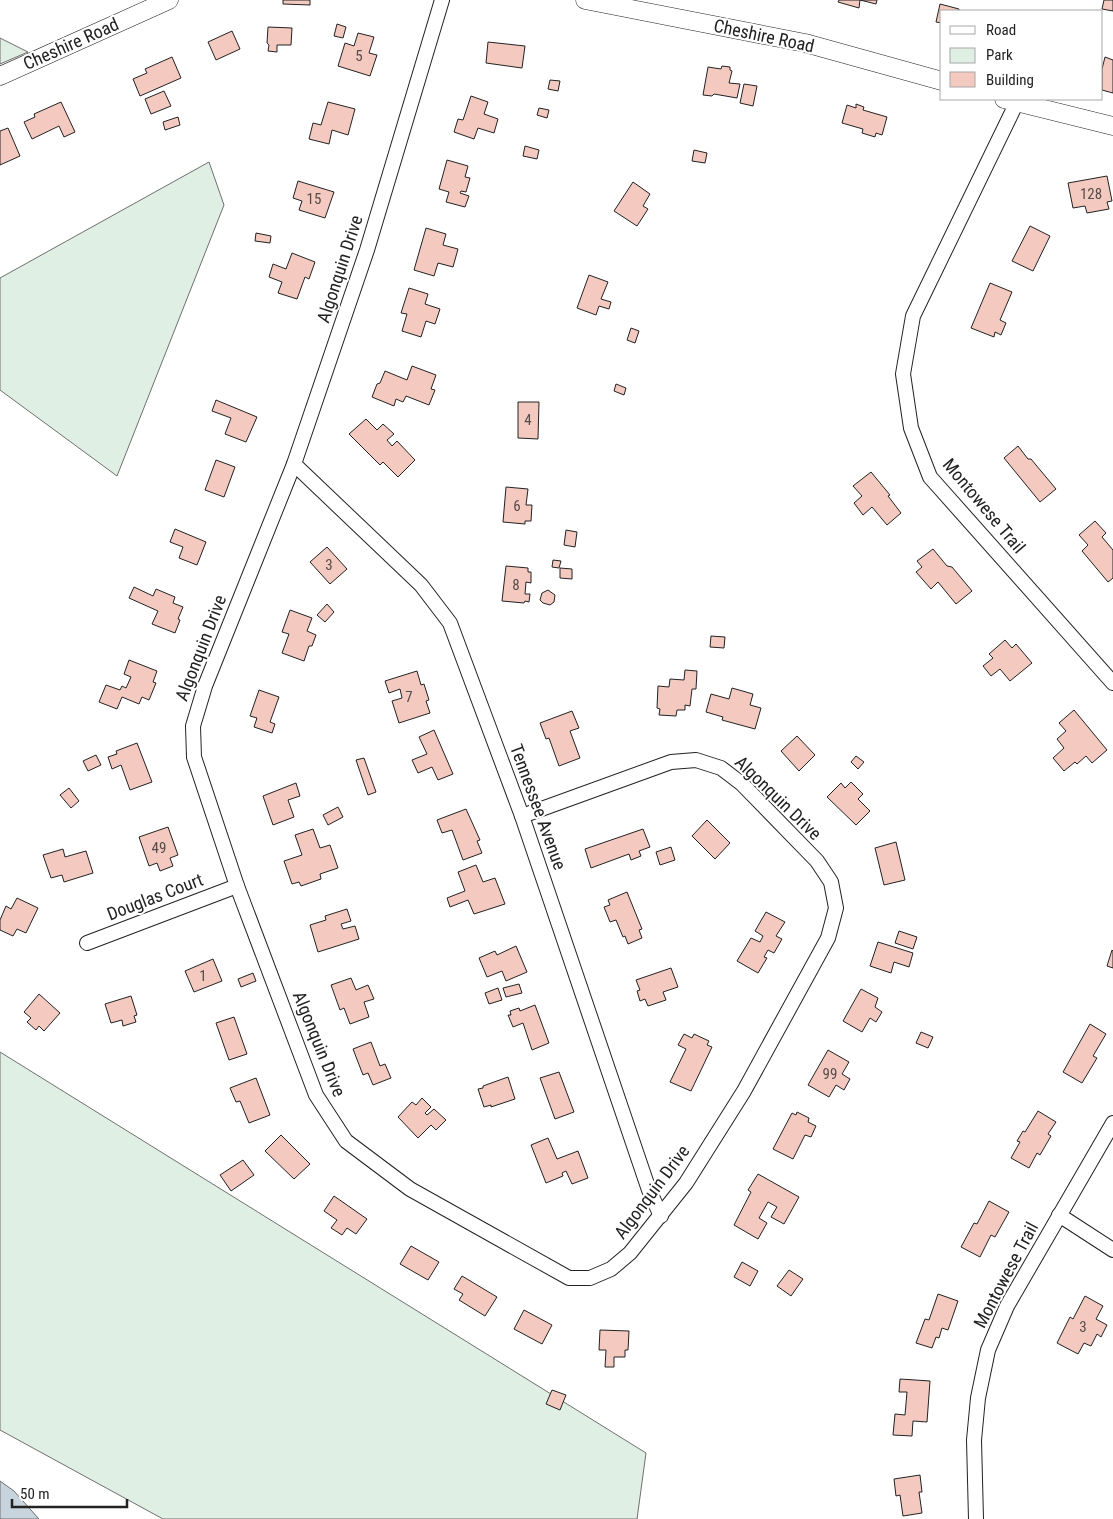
<svg xmlns="http://www.w3.org/2000/svg" width="1113" height="1519" viewBox="0 0 1113 1519" font-family="'Roboto Condensed',sans-serif">
  <rect width="100%" height="100%" fill="#fff"/>
  <g fill="#e0efe3" stroke="#6f6f6f">
    <path d="M0 38 28 52 0 64Z"/>
    <path d="M209 162 224 205 117 476 0 390V278Z"/>
    <path d="M0 1052 646 1453 637 1519H163L0 1430Z"/>
  </g>
  <path fill="#c7d3dd" stroke="#6f6f6f" d="M0 1481 14 1491 39 1519H0Z"/>
  <g fill="#f3c9c0" stroke="#222">
    <path d="M283 0H310V5L283 4Z"/>
    <path d="M839 0H877L876 4 860 0 859 8 838 2Z"/>
    <path d="M1104 0H1113V11L1102 9Z"/>
    <path d="M940 4 959 9V11H942V23L936 22Z"/>
    <path d="M337 24 346 27 343 38 334 36Z"/>
    <path d="M268 27 292 28 291 45H277V52L268 51 269 45 267 43Z"/>
    <path d="M232 31 240 49 216 60 208 42Z"/>
    <path d="M358 33 374 37 369 53 377 55 370 76 338 66 345 43 354 46Z"/>
    <path d="M488 42 525 46 522 68 486 63Z"/>
    <path d="M172 57 181 78 140 96 133 79 147 73 145 69Z"/>
    <path d="M1105 57 1113 60V93L1102 90V69Z"/>
    <path d="M722 66 730 67V70L732 71 729 83 740 84 737 98 714 94 712 96 703 95 708 67 721 69Z"/>
    <path d="M550 80 560 81 558 91 548 89Z"/>
    <path d="M744 84 757 86 753 106 740 103Z"/>
    <path d="M164 91 171 106 151 114 145 99Z"/>
    <path d="M471 96 488 102 484 114 498 119 494 133 478 128 474 139 454 132 458 119 463 120Z"/>
    <path d="M61 102 75 132 64 137 59 126 32 139 24 122 35 117 34 114Z"/>
    <path d="M328 102 355 109 348 135 332 130 329 144 309 139 313 123 321 125Z"/>
    <path d="M856 104 864 107 863 110 887 117 882 135 876 133 875 137 862 133 863 129 842 123 847 105 856 108Z"/>
    <path d="M539 108 549 110 547 118 537 115Z"/>
    <path d="M178 117 180 125 165 130 163 122Z"/>
    <path d="M8 128 20 156 0 165V131Z"/>
    <path d="M525 146 539 150 537 159 523 156Z"/>
    <path d="M694 150 707 153 705 163 692 161Z"/>
    <path d="M447 160 468 166 465 177 470 178 466 192 461 191 460 193 469 196 465 207 446 202 449 192 439 189Z"/>
    <path d="M1107 176 1112 201 1107 202 1109 209 1087 213 1085 206 1073 208 1068 183Z"/>
    <path d="M298 181 334 192 325 218 299 210 302 201 293 198Z"/>
    <path d="M633 182 650 194 643 206 648 209 637 226 614 211Z"/>
    <path d="M1030 226 1050 236 1033 271 1012 261Z"/>
    <path d="M426 228 446 234 443 245 458 249 453 267 438 263 434 276 414 270Z"/>
    <path d="M256 233 271 236 270 243 255 241Z"/>
    <path d="M292 253 315 262 309 279 305 277 297 299 278 293 282 282 269 277 273 264 286 269Z"/>
    <path d="M589 275 608 282 601 299 611 302 609 309 599 306 596 315 577 308Z"/>
    <path d="M990 283 1012 292 1000 320 1006 323 1001 335 995 332 994 337 971 328Z"/>
    <path d="M409 288 428 294 425 304 440 309 435 324 426 321 421 337 402 331 407 314 401 313Z"/>
    <path d="M631 328 639 331 635 343 627 340Z"/>
    <path d="M412 366 436 375 431 389 435 390 429 405 406 396 403 402 396 399 394 406 372 397 377 384 380 383 385 371 407 380Z"/>
    <path d="M616 384 626 388 624 395 614 391Z"/>
    <path d="M216 400 257 417 246 442 225 434 231 418 212 411Z"/>
    <path d="M518 402H539L538 439 518 438Z"/>
    <path d="M366 419 377 430 383 424 394 434 387 440 392 446 397 441 415 460 398 477 383 462 380 465 349 434Z"/>
    <path d="M1018 446 1028 459H1031L1056 489 1040 502 1004 458Z"/>
    <path d="M216 460 235 467 224 497 205 490Z"/>
    <path d="M871 472 890 495 888 496 901 513 887 525 872 507 863 515 854 503 862 496 853 486Z"/>
    <path d="M506 487 528 489 526 505H532L531 521H525V524L503 522Z"/>
    <path d="M1095 521 1106 533 1102 537 1113 550V578L1108 582 1082 551 1088 545 1079 535Z"/>
    <path d="M175 529 206 542 197 565 179 558 183 547 170 542Z"/>
    <path d="M566 530 577 532 575 547 564 545Z"/>
    <path d="M327 547 347 569 330 584 310 562Z"/>
    <path d="M933 549 947 566 952 567 972 591 956 604 938 582 931 589 916 572 922 567 917 561Z"/>
    <path d="M553 560 561 561 559 568 552 567Z"/>
    <path d="M506 566 528 568V572H531V583L526 582 525 594H530L529 602 525 601 524 603 502 601Z"/>
    <path d="M560 568 572 569V579L560 578Z"/>
    <path d="M134 587 153 596 156 589 175 597 173 603 183 607 178 619 180 620 175 633 152 624 158 611 129 598Z"/>
    <path d="M548 590 555 595 554 602 550 605 543 603 540 600 542 593Z"/>
    <path d="M327 604 334 612 325 622 317 615Z"/>
    <path d="M290 610 312 618 307 631 316 635 312 646H309L304 661 282 653 289 634 282 632Z"/>
    <path d="M711 636 725 637 724 648 710 647Z"/>
    <path d="M1005 640 1012 648 1016 644 1032 663 1010 681 1000 669 991 676 983 666 993 658 989 654Z"/>
    <path d="M129 660 157 671 153 682 156 683 149 700 142 697 139 704 122 697 117 709 99 702 106 685 120 690 122 686 126 688 131 677 124 674Z"/>
    <path d="M685 670 697 671 696 689H692L690 706 685 705V710H677L676 716 659 715 660 709 657 708 658 686 669 687 670 679 684 680Z"/>
    <path d="M417 671 421 685 424 684 429 700 426 701 430 713 399 723 392 701 402 698 400 689 389 693 385 681Z"/>
    <path d="M732 688 753 694 750 705 761 708 755 729 722 720 723 717 706 712 711 694 729 699Z"/>
    <path d="M259 690 279 697 270 722 275 724 272 733 254 727 257 718 250 716Z"/>
    <path d="M1074 710 1107 750 1092 763 1086 756 1077 764 1075 762 1064 771 1053 758 1064 748 1057 739 1066 731 1059 723Z"/>
    <path d="M572 711 579 728 570 731 580 758 559 766 549 738 546 739 540 723Z"/>
    <path d="M434 730 453 774 438 780 432 767 418 773 412 760 427 754 419 737Z"/>
    <path d="M797 736 815 755 799 771 781 751Z"/>
    <path d="M137 743 152 782 130 790 121 765 112 769 108 757 117 754 116 751Z"/>
    <path d="M96 755 101 765 88 771 83 761Z"/>
    <path d="M856 756 864 762 858 769 851 762Z"/>
    <path d="M364 758 376 792 368 795 356 760Z"/>
    <path d="M851 782 863 794 858 799 870 811 856 825 827 797 841 783 845 788Z"/>
    <path d="M296 783 300 796 288 800 294 817 273 825 263 796Z"/>
    <path d="M69 788 79 801 71 808 60 795Z"/>
    <path d="M338 807 343 817 328 825 323 815Z"/>
    <path d="M466 809 480 840 477 841 482 853 463 860 452 830 442 833 437 820Z"/>
    <path d="M707 820 730 843 715 859 692 836Z"/>
    <path d="M168 827 178 855 170 858 173 866 160 871 157 863 149 866 139 837Z"/>
    <path d="M313 829 320 848 330 845 338 868 320 874 321 879 301 886 299 882 292 884 284 861 302 855 295 835Z"/>
    <path d="M643 829 650 847 639 851 641 856 631 860 629 854 591 868 585 849Z"/>
    <path d="M896 842 905 880 884 885 875 848Z"/>
    <path d="M671 847 675 860 660 865 656 852Z"/>
    <path d="M63 849 65 857 86 851 93 873 64 882 62 875 51 878 43 855Z"/>
    <path d="M476 865 483 882 495 878 505 904 474 914 468 900 450 907 447 898 465 891 458 872Z"/>
    <path d="M627 892 642 929 639 930 642 938 628 944 625 936 623 937 616 920 610 922 604 907 610 905 608 900Z"/>
    <path d="M17 898 38 908 26 933 17 929 13 936 0 930V920L6 906 11 909Z"/>
    <path d="M347 909 351 921 341 924 343 929 355 926 359 939 318 952 310 925 326 920 325 916Z"/>
    <path d="M766 912 785 922 776 936 782 939 774 953 768 950 764 957 767 958 758 973 737 961 751 938 760 942 763 936 755 931Z"/>
    <path d="M899 931 917 937 913 949 895 943Z"/>
    <path d="M878 942 913 953 909 967 894 962 891 973 870 966Z"/>
    <path d="M516 946 527 972 506 981 502 971 487 977 479 958 495 951 497 955Z"/>
    <path d="M1112 950 1113 951V968L1107 966Z"/>
    <path d="M213 959 222 981 194 992 185 971Z"/>
    <path d="M671 968 678 987 663 992 666 1000 648 1006 645 999 640 1001 637 991 640 990 636 980Z"/>
    <path d="M253 973 256 981 241 987 238 979Z"/>
    <path d="M351 978 356 990 368 985 374 999 364 1002 369 1017 350 1024 344 1008 340 1010 331 985Z"/>
    <path d="M519 984 522 993 506 997 503 988Z"/>
    <path d="M498 988 502 1000 489 1004 485 993Z"/>
    <path d="M861 989 878 998 875 1007 882 1012 876 1022 870 1018 862 1032 843 1021Z"/>
    <path d="M39 994 60 1013 44 1031 39 1026 36 1030 27 1022 31 1018 24 1012Z"/>
    <path d="M131 996 137 1015 134 1016 136 1022 123 1026 122 1020 111 1023 105 1004Z"/>
    <path d="M535 1005 549 1043 532 1050 523 1023 513 1027 508 1015H511L510 1011 519 1008 520 1011Z"/>
    <path d="M234 1017 247 1054 229 1060 216 1023Z"/>
    <path d="M1090 1024 1106 1034 1093 1056 1097 1058 1082 1083 1063 1072Z"/>
    <path d="M921 1032 933 1037 928 1048 916 1043Z"/>
    <path d="M684 1034 692 1038 694 1034 709 1041 707 1045 712 1047 691 1091 670 1082 686 1049 678 1045Z"/>
    <path d="M371 1042 380 1066 385 1064 391 1078 373 1085 368 1073 363 1075 353 1049Z"/>
    <path d="M828 1050 849 1062 842 1074 850 1079 844 1090 836 1085 829 1097 808 1085Z"/>
    <path d="M559 1072 574 1112 555 1119 540 1078Z"/>
    <path d="M508 1077 515 1099 491 1107V1105L484 1107 478 1089 483 1088V1086Z"/>
    <path d="M256 1078 270 1115 249 1123 240 1101 236 1102 230 1088Z"/>
    <path d="M422 1098 431 1107 425 1113 427 1115 434 1109 446 1120 436 1130 431 1125 418 1138 398 1117 412 1102 416 1105Z"/>
    <path d="M1038 1111 1056 1122 1048 1134 1051 1136 1040 1155 1037 1153 1029 1168 1011 1158 1020 1142 1017 1141 1023 1131 1025 1132Z"/>
    <path d="M797 1112 809 1118 808 1122 816 1126 811 1137 805 1135 793 1159 773 1149 792 1113 796 1115Z"/>
    <path d="M281 1135 310 1164 294 1179 265 1151Z"/>
    <path d="M548 1138 557 1159 578 1151 588 1178 572 1184 566 1171 562 1173 563 1176 546 1183 531 1145Z"/>
    <path d="M243 1160 254 1175 231 1191 220 1175Z"/>
    <path d="M758 1174 799 1197 784 1224 771 1217 777 1207 768 1202 759 1218 767 1223 758 1239 734 1225 751 1192 748 1190Z"/>
    <path d="M334 1196 367 1219 356 1234 347 1228 342 1235 331 1228 337 1220 324 1211Z"/>
    <path d="M989 1201 1009 1212 995 1237 991 1235 980 1257 961 1247 974 1223 977 1224Z"/>
    <path d="M411 1246 439 1262 428 1280 400 1264Z"/>
    <path d="M742 1262 758 1271 750 1286 734 1277Z"/>
    <path d="M789 1270 803 1279 791 1296 777 1286Z"/>
    <path d="M462 1276 497 1297 485 1316 459 1300 463 1294 454 1289Z"/>
    <path d="M938 1294 958 1301 948 1330 942 1328 939 1338 936 1337 932 1348 916 1343 925 1319 929 1320Z"/>
    <path d="M1085 1296 1103 1306 1096 1319 1107 1325 1101 1337 1097 1334 1091 1346 1084 1343 1078 1354 1057 1343 1070 1317 1073 1319Z"/>
    <path d="M524 1310 552 1325 542 1344 514 1329Z"/>
    <path d="M600 1330 629 1331 628 1350H625V1357H614V1367H605L606 1350H599Z"/>
    <path d="M900 1379 930 1381 927 1422 913 1421 912 1436 893 1435 895 1414 905 1415 907 1392H899Z"/>
    <path d="M552 1390 566 1395 560 1410 546 1404Z"/>
    <path d="M920 1475 922 1492H919L922 1513 903 1516 900 1495 896 1496 894 1479Z"/>
  </g>
  <g fill="none" stroke-linecap="round" stroke-linejoin="round">
    <defs>
      <g id="minor">
        <path d="M442 0 367 250 294 464 205 686 193 726 194 757 237 886 316 1095 346 1141 410 1189 569 1278H590L611 1269 630 1253 686 1183 744 1091 828 938 836 908 831 882 817 861 742 784 721 768 696 760 671 762 522 816"/>
        <path d="M1017 102 913 316 903 374 911 428 930 477 1113 683"/>
        <path d="M294 464 421 585 450 623 522 816 649 1190 661 1216"/>
        <path d="M87 943 237 886"/>
        <path d="M1059 1215 1113 1250"/>
        <path d="M976 1519 974 1440 978 1398 988 1350 1007 1306 1113 1123"/>
      </g>
      <g id="tertiary">
        <path d="M585 0 805 43 942 81"/>
        <path d="M0 76 169 0"/>
        <path d="M1004 99 1113 126"/>
      </g>
    </defs>
    <use href="#minor" stroke="#222" stroke-width="16"/>
    <use href="#tertiary" stroke="#222" stroke-width="19"/>
    <use href="#minor" stroke="#fff" stroke-width="14"/>
    <use href="#tertiary" stroke="#fff" stroke-width="18"/>
  </g>
  <g text-anchor="middle" stroke-width="4" stroke-linejoin="round" paint-order="stroke">
    <g font-size="15" fill="#564c4a">
      <text x="359" y="61">5</text>
      <text x="1091" y="199">128</text>
      <text x="314" y="204">15</text>
      <text x="528" y="425">4</text>
      <text x="517" y="511">6</text>
      <text x="329" y="570">3</text>
      <text x="516" y="590">8</text>
      <text x="409" y="702">7</text>
      <text x="159" y="853">49</text>
      <text x="203" y="981">1</text>
      <text x="830" y="1079">99</text>
      <text x="1083" y="1332">3</text>
    </g>
    <g font-size="18" fill="#222" stroke="#fff">
      <text transform="translate(764 36) rotate(12)" y="6">Cheshire Road</text>
      <text transform="translate(71 44) rotate(-24)" y="6">Cheshire Road</text>
      <text transform="translate(340 269) rotate(-72)" y="6">Algonquin Drive</text>
      <text transform="translate(984 506) rotate(50)" y="6">Montowese Trail</text>
      <text transform="translate(201 648) rotate(-69)" y="6">Algonquin Drive</text>
      <text transform="translate(778 798) rotate(44)" y="6">Algonquin Drive</text>
      <text transform="translate(538 807) rotate(70)" y="6">Tennessee Avenue</text>
      <text transform="translate(155 897) rotate(-21)" y="6">Douglas Court</text>
      <text transform="translate(319 1044) rotate(68)" y="6">Algonquin Drive</text>
      <text transform="translate(652 1192) rotate(-53)" y="6">Algonquin Drive</text>
      <text transform="translate(1006 1275) rotate(-62)" y="6">Montowese Trail</text>
    </g>
  </g>
  <rect x="940" y="10" width="162" height="90" fill="#ffffff" stroke="#a7a7a7"/>
  <rect x="950" y="26" width="25" height="8" fill="#ffffff" stroke="#a7a7a7"/>
  <text x="986" y="35" font-size="15" fill="#222222">Road</text>
  <rect x="950" y="48" width="25" height="15" fill="#e0efe3" stroke="#a7a7a7"/>
  <text x="986" y="60" font-size="15" fill="#222222">Park</text>
  <rect x="950" y="72" width="25" height="15" fill="#f3c9c0" stroke="#a7a7a7"/>
  <text x="986" y="85" font-size="15" fill="#222222">Building</text>
  <path d="M12 1499v8h115v-8" fill="none" stroke="#222222" stroke-width="2.5"/>
  <text x="20" y="1499" font-size="15" fill="#222222" stroke="#ffffff" stroke-width="4" paint-order="stroke">50 m</text>
</svg>
